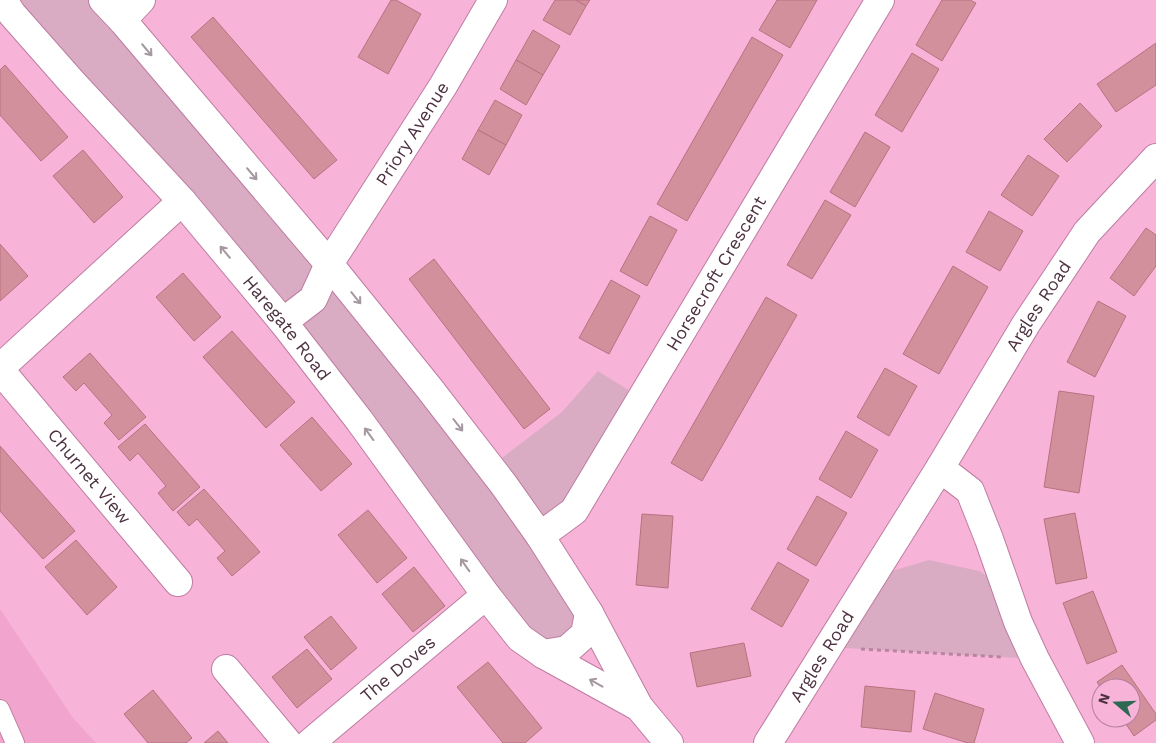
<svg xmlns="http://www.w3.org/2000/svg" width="1156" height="743" viewBox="0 0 1156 743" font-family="'Work Sans',sans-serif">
  <rect width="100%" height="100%" fill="#f8b3d8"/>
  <path fill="#f1a5ce" d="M0 609 73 718 96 743H0Z"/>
  <g fill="#d9acc3">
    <path d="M13 0H103L490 467 562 412 598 371 641 398 540 536 589 613 543 654Z"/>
    <path d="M929 560 979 571 1006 588 1035 659 828 647 872 577Z"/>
  </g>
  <g fill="#d2909d" stroke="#b97180">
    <path d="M391 0H396L421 14 388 74 358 57Z"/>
    <path d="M555 0H576L586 6 570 35 543 20Z"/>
    <path d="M576 0H590L586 6Z"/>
    <path d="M777 0H817L790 48 759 30Z"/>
    <path d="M942 0H970L976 3 942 61 916 45Z"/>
    <path d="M213 17 337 160 314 179 191 37Z"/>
    <path d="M533 30 560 46 543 75 516 60Z"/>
    <path d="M752 37 783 55 687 221 657 204Z"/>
    <path d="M1156 43V85L1116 112 1097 84Z"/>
    <path d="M912 53 939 69 902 132 875 115Z"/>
    <path d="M516 60 543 75 526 105 500 89Z"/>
    <path d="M5 65 68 137 41 161 0 115V70Z"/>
    <path d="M495 100 522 115 506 145 478 130Z"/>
    <path d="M1080 103 1102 126 1067 162 1044 139Z"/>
    <path d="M478 130 506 145 489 175 462 159Z"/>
    <path d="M865 132 890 147 855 207 830 192Z"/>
    <path d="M83 150 123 197 94 223 53 176Z"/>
    <path d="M1028 155 1059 176 1032 216 1001 195Z"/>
    <path d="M825 200 851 215 812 279 787 265Z"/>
    <path d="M989 211 1023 231 1000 271 966 252Z"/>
    <path d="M650 216 677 230 647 286 620 271Z"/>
    <path d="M1146 228 1156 235V266L1134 296 1110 278Z"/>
    <path d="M0 244 28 276 0 301Z"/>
    <path d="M434 259 550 409 524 429 409 279Z"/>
    <path d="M953 266 988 287 939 374 903 354Z"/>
    <path d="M183 273 221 317 194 341 156 297Z"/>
    <path d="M611 280 640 296 609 354 579 338Z"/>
    <path d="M766 297 797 315 702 481 671 463Z"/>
    <path d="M1098 301 1126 316 1095 377 1067 362Z"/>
    <path d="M232 331 295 402 266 428 203 357Z"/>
    <path d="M90 353 146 417 119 440 104 423 112 415 84 383 76 391 63 377Z"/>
    <path d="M885 368 917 386 889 436 857 417Z"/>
    <path d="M1059 391 1094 396 1079 493 1044 487Z"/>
    <path d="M312 417 352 464 321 491 280 445Z"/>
    <path d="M145 424 200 487 173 511 158 493 166 486 138 453 130 461 118 447Z"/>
    <path d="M846 431 878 450 851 498 819 479Z"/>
    <path d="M0 446 75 531 43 559 0 511Z"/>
    <path d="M204 489 260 552 232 576 217 558 225 551 197 519 189 526 177 512Z"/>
    <path d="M817 496 847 513 816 566 787 549Z"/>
    <path d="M368 510 407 558 377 583 338 535Z"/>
    <path d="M1075 513 1087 578 1056 584 1044 519Z"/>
    <path d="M642 514 673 516 668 588 636 585Z"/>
    <path d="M76 540 117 587 87 615 45 567Z"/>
    <path d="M778 562 809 580 782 627 751 609Z"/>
    <path d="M414 567 445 606 413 632 382 594Z"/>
    <path d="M1093 591 1117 652 1087 664 1063 603Z"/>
    <path d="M331 616 357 648 331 670 304 637Z"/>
    <path d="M744 643 751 676 697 687 690 653Z"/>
    <path d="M307 649 332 679 297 708 272 677Z"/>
    <path d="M488 662 542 728 525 743H503L457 687Z"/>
    <path d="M1122 665 1156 714V720L1134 736 1122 718H1131V688H1101L1097 682Z"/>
    <path d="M865 686 915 691 911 732 861 727Z"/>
    <path d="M153 690 192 738 186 743H148L124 714Z"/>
    <path d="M935 693 984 709 974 743H968L923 729Z"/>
    <path d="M218 731 228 743H204Z"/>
  </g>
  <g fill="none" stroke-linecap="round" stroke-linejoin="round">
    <defs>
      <path id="service" d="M0 709 15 743"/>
      <g id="minor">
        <path id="s1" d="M3 0 12 14 71 81 182 201 283 322 359 420 486 595 520 638 543 654 639 707"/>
        <path d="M103 0 122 20 329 264 429 388 504 485 540 536 589 613 639 707 669 743"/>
        <path d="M122 20 141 0"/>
        <path id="s2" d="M283 322 313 299 329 264 443 86 493 0"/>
        <path d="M0 368 182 201"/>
        <path id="s3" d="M0 370 178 582"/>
        <path d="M940 468 970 491 989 539 1018 622 1035 659 1080 743"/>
        <path id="s4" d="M540 536 574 511 880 0"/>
        <path d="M543 654 567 650 585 634 589 613"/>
        <path d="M226 669 288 743"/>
        <path id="s5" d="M310 743 486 595"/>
        <path id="s6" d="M768 743 940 468 1026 324 1087 232 1156 158"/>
      </g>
    </defs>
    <use href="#service" stroke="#be7da1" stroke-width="20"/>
    <use href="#minor" stroke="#be7da1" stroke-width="30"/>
    <path stroke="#b984a0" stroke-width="3" stroke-dasharray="4 4" stroke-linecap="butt" d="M861 649 1002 657"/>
    <use href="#service" stroke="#fff" stroke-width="18"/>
    <use href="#minor" stroke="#fff" stroke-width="28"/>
  </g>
  <defs><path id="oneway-shaft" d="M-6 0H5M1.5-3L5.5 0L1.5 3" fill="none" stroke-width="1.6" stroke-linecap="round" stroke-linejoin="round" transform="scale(1.25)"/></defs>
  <g stroke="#a698a0">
    <use href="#oneway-shaft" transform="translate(147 50) rotate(50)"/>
    <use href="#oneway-shaft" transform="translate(252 174) rotate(50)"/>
    <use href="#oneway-shaft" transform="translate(225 252) rotate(-130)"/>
    <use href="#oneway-shaft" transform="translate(356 298) rotate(51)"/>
    <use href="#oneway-shaft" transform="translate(458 425) rotate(52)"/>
    <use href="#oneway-shaft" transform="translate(369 434) rotate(-126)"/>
    <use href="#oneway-shaft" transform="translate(465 565) rotate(-125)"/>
    <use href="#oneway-shaft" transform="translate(596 683) rotate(-151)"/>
  </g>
  <g text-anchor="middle" stroke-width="4" stroke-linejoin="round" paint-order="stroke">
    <g font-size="18" fill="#4e3241" stroke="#f8b3d8">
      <text dy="6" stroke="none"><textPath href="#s2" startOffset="231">Priory Avenue</textPath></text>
      <text dy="6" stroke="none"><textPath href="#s4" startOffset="319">Horsecroft Crescent</textPath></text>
      <text dy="6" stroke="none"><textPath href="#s6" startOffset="514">Argles Road</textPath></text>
      <text dy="6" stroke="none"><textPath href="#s1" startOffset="434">Haregate Road</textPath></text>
      <text dy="6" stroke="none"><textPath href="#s3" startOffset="139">Churnet View</textPath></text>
      <text dy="6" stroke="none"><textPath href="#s6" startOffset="102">Argles Road</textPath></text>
      <text dy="6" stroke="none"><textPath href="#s5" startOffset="115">The Doves</textPath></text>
    </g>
  </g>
  <g transform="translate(1116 703) rotate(289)"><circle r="24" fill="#f8b3d8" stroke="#b47f9c"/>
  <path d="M0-4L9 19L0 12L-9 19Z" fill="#2d6852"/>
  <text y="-8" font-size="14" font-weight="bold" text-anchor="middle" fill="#4e3241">N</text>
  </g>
</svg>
